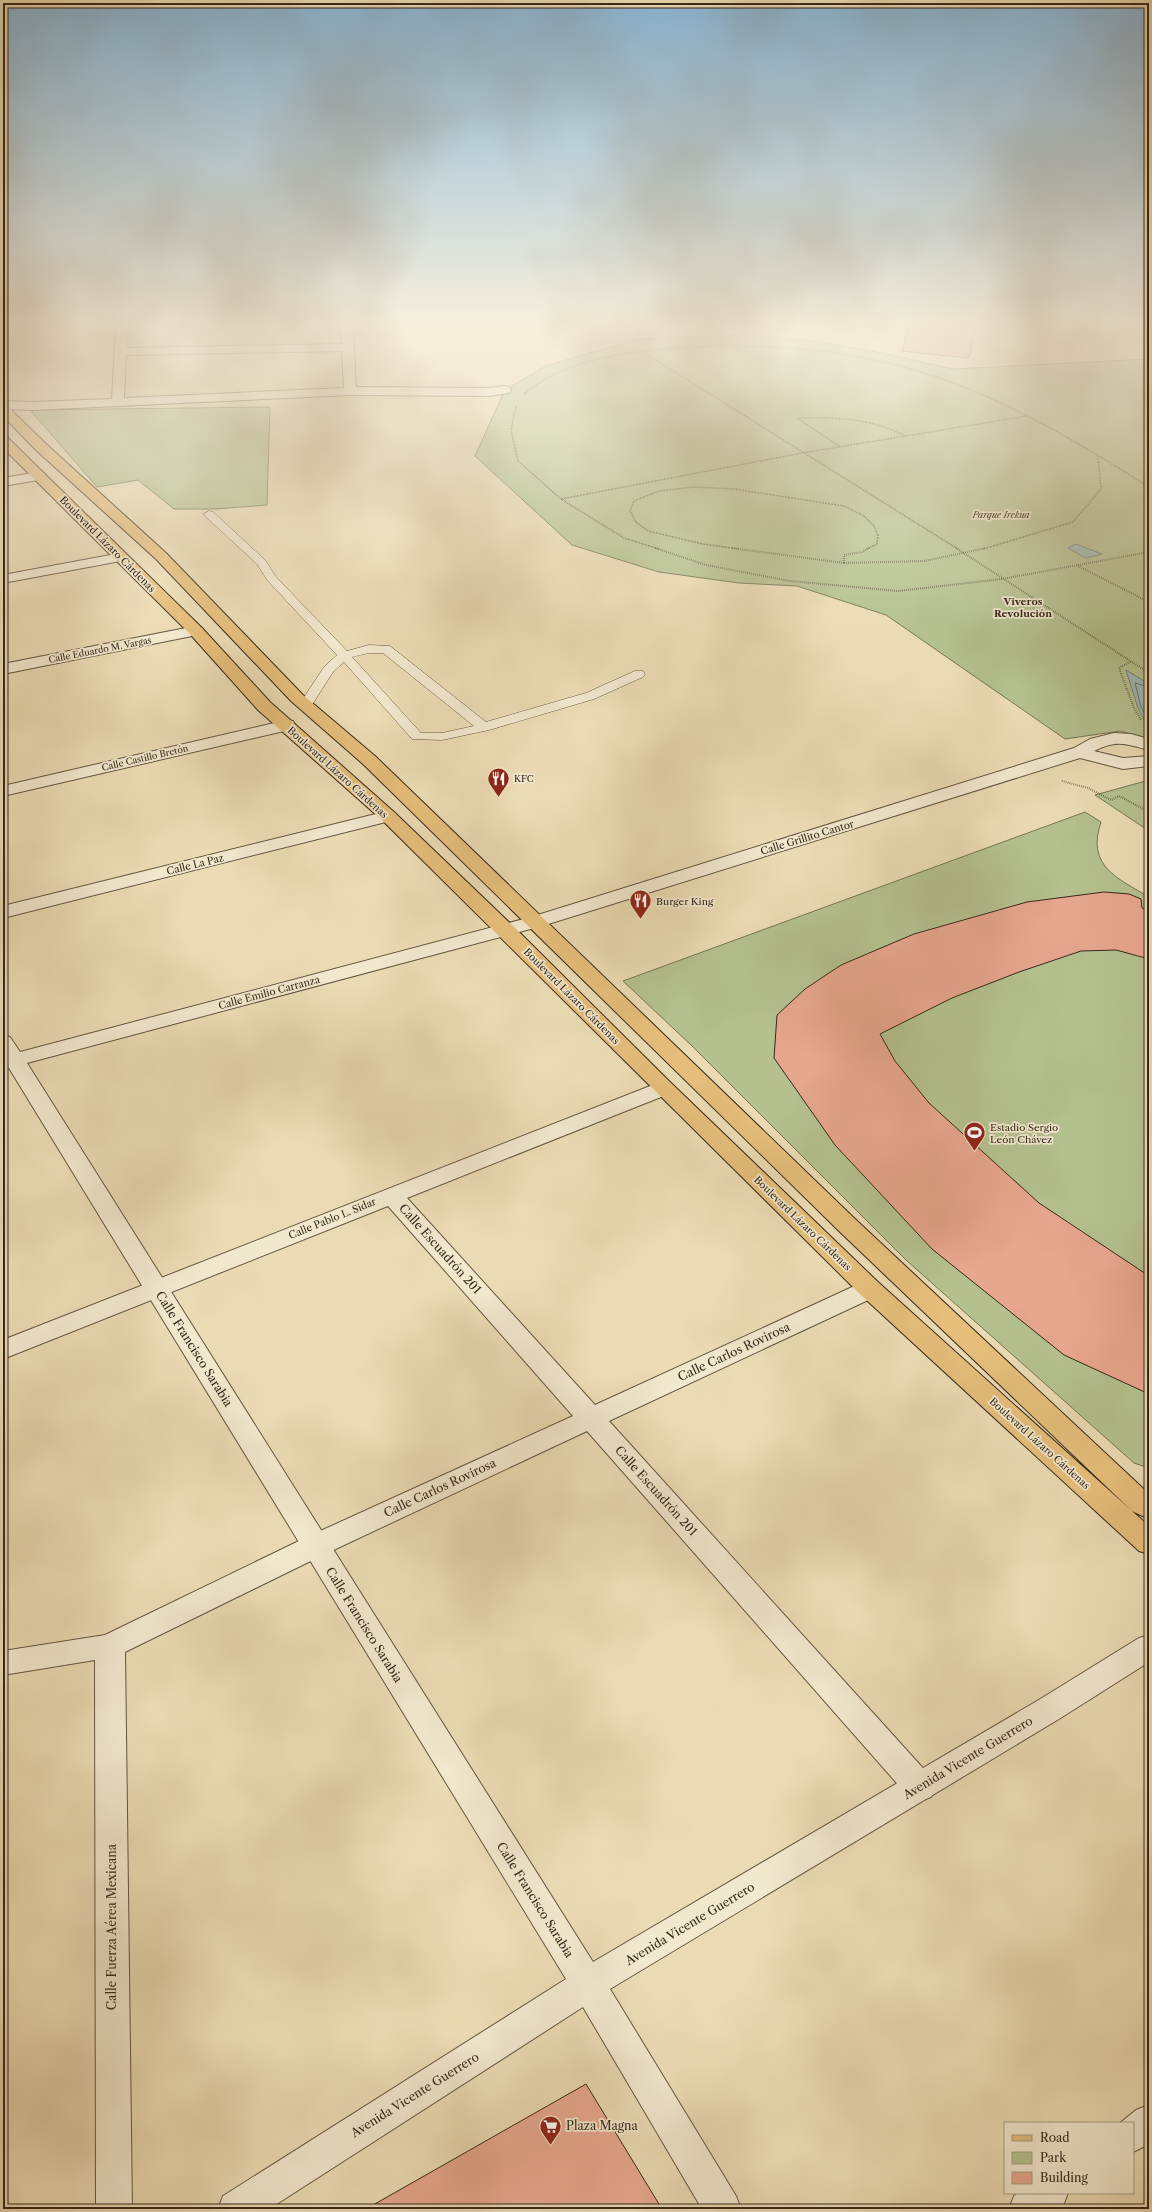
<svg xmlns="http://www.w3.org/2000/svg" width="1152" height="2212" viewBox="0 0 1152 2212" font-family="'Libre Caslon Text',serif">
  <rect width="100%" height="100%" fill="#ebdbb4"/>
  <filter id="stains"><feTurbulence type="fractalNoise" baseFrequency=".005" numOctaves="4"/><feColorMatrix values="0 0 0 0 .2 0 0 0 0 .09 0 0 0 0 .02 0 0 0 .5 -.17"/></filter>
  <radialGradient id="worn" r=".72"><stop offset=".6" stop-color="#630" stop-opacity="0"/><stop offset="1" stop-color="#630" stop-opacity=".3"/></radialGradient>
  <g fill="#b4c18f" stroke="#757556">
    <path d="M744 335 821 342 882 353 953 369 1149 359V739L1120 731 1065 739 886 615 797 586 739 583 659 572 572 545 475 456 505 390 546 366 637 339Z"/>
    <path d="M270 407 267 505 215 509H174L138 480 97 487 30 410Z"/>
    <path d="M1149 780V831L1095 795Z"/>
    <path d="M1085 812 1101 822C1086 866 1117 878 1149 897V1468L1134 1463 906 1260 692 1046 623 981Z"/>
  </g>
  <g fill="#9eb8b9" stroke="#747f7a">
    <path d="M1076 544 1102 554 1086 558 1068 548Z"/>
    <path d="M1126 670 1149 684V730L1138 708Z"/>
  </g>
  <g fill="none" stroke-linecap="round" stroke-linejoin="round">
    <path stroke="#6a706a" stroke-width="1" d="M1149 687 1135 683 1141 707 1149 721"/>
  </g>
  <g fill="#e7a68e" stroke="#36291c">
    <path d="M909 325H976L969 358 902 351Z"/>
    <path d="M1104 892 1129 894 1141 899 1142 908 1149 911V959L1116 950 1081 951 1019 972 952 998 880 1034 895 1061 929 1103 1039 1203 1149 1276V1394L1064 1355 932 1249 835 1145 774 1058 777 1015 805 989 841 965 914 934 1027 902Z"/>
    <path d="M586 2084 662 2209H366Z"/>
  </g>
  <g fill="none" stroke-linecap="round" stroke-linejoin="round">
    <defs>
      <path id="service" d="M209 511 213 512 265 560 276 577 347 651 369 645 390 646 486 722 586 693 635 671H643L645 674 643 677 594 699 489 730 442 740 412 739 344 662 333 672 310 708H300L299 705 324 667 337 655 268 581 257 564 205 516 204 514ZM369 653H383L474 726 442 733H421L352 657Z"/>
      <path id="pedestrian" d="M505 386 509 387 511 390 509 393 489 396 350 395 344 391 350 387 489 388Z"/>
      <g id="minor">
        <path d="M116 325H128L127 348 342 344 341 325H353L356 391 350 395 33 410 3 409V401L33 402 112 399ZM342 351 344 388 124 398 126 355Z"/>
        <path d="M39 472 44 473 46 476 44 479 3 486V478Z"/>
        <path d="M121 553 126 554 128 557 126 560 3 583V575Z"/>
        <path d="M196 626 202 628 204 631 202 634 3 674V664Z"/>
        <path d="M287 720 293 721 295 725 293 729 3 796V786Z"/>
        <path d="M1114 733 1131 734 1149 739V750C1126 744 1117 739 1094 751L1123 758 1149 756V766L1123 769 1080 758 542 926 535 928 528 926 525 922 528 918 1074 748 1090 739Z"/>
        <path d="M388 811 394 812 397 816 394 820 3 918V906Z"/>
        <path d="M663 1081 671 1083 674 1088 671 1093 407 1198 595 1405 861 1283 870 1281 879 1283 882 1289 879 1295 609 1421 931 1777 936 1787 931 1797 920 1801 909 1797 587 1431 325 1554 125 1652 132 2209H96L95 1660 3 1675V1651L105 1635 305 1538 573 1416 388 1206 3 1359V1340Z"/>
        <path d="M1149 2105V2144L1133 2152V2123H1120L1136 2110Z"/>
        <path d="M1018 2193H1068L1063 2206 1059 2209H1009L1014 2196Z"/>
      </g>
      <path id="tertiary" d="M535 916 542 918 545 922 542 926 27 1063 593 1962 1037 1701 1139 1638 1149 1635V1662L1059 1719 610 1989 736 2196 741 2209H702L583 2007 269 2209H218L223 2196 566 1979 9 1068 3 1069V1035L10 1037 20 1052Z"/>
      <path id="primary" d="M3 405 7 406 46 444 166 553 303 695 375 756 854 1218 1149 1494V1519L1132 1511 1149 1526V1554L1139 1551 861 1295 382 820 258 710 190 634 3 448V437L8 438 202 628 270 702 394 812 513 926 671 1083 879 1283 1132 1511 838 1230 363 764 291 701 156 559 36 450 3 416Z"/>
    </defs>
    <use href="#service" stroke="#635642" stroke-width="1"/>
    <use href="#pedestrian" stroke="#635642" stroke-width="2"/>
    <use href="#minor" stroke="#635642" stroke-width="2"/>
    <use href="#tertiary" stroke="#635642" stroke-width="2"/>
    <use href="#primary" stroke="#36291c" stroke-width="2"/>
    <g stroke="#36291c" stroke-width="1.5" stroke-dasharray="0.5 1" stroke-linecap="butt">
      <path d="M641 351 958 549"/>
      <path d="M524 394C563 362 616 353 665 349 759 341 856 348 945 380 1018 406 1084 446 1149 487"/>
      <path d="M516 406 511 430 518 461 561 499 624 538 659 549"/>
      <path d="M839 446 797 418C835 417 871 418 905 436"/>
      <path d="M561 499 802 453 1027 416"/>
      <path d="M739 549 703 544 648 531 636 522 630 511 634 501 659 491 694 487 734 489 844 506 864 516 874 526 878 535 877 544 867 549"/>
      <path d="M983 549 1073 522 1101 489 1098 456"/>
    </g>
    <g stroke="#36291c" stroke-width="2" stroke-dasharray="0.5 1.5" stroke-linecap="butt">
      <path d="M655 548 706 565 790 581 898 591 1002 579 1149 552"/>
      <path d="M732 548 844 563"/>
      <path d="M956 548 1149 673"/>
      <path d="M844 563 925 561 986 548"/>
      <path d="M844 563V555L862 552 869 548"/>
      <path d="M1078 566 1149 602"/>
      <path d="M1130 662 1119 668 1134 708 1141 720"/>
      <path d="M1062 781 1088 788 1111 800 1119 796 1149 812"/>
    </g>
    <use href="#service" fill="#f2e8ce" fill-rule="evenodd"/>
    <use href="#pedestrian" fill="#f2e8ce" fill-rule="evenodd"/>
    <use href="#minor" fill="#f2e8ce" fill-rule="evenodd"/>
    <use href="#tertiary" fill="#f2e8ce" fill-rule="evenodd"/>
    <use href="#primary" fill="#e6be7a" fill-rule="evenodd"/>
  </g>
  <linearGradient id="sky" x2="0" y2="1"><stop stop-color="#8ab6d5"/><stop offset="0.51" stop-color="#f6efdd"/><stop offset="1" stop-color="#f6efdd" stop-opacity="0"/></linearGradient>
  <rect width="1152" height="635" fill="url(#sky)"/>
  <defs>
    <symbol id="restaurant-pin" viewBox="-11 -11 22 30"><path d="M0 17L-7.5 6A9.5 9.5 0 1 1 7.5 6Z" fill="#8f2418" stroke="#f2e8ce"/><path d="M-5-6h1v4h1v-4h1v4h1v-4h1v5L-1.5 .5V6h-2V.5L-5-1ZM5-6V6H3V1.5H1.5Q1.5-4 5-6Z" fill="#fff"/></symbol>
    <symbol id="stadium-pin" viewBox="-11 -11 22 30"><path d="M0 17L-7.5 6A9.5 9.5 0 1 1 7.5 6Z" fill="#8f2418" stroke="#f2e8ce"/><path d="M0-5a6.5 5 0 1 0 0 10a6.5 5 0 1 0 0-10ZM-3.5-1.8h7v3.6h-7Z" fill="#fff"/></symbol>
    <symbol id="supermarket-pin" viewBox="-11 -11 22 30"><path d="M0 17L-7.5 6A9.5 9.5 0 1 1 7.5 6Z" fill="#8f2418" stroke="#f2e8ce"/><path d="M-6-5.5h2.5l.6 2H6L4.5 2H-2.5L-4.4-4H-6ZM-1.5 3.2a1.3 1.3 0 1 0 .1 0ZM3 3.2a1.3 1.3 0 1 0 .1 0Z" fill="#fff"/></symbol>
  </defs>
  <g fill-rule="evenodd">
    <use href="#restaurant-pin" x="486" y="766" width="25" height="34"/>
    <use href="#restaurant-pin" x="628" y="888" width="25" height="34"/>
    <use href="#stadium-pin" x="962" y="1120" width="25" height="34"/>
    <use href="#supermarket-pin" x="538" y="2114" width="25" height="34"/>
  </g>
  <g text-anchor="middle" stroke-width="3.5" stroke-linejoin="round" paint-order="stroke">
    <g font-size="9" font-style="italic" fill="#564f39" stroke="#f2e8ce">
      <text x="1001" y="518">Parque Irekua</text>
    </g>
    <g font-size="9" fill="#36291c" stroke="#f2e8ce">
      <text transform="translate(100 650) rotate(-11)" y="3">Calle Eduardo M. Vargas</text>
      <text transform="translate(145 758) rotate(-13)" y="3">Calle Castillo Bretón</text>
    </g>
    <g font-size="9" fill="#36291c" stroke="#f2e8ce" text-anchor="start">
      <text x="514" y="782">KFC</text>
    </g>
    <g font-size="10" fill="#36291c" stroke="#f2e8ce">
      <text transform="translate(108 544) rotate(45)" y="4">Boulevard Lázaro Cárdenas</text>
      <text transform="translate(338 772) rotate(42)" y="4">Boulevard Lázaro Cárdenas</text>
      <text transform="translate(807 837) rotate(-17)" y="4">Calle Grillito Cantor</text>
      <text transform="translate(195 864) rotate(-14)" y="4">Calle La Paz</text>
      <text transform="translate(269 992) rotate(-15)" y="4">Calle Emilio Carranza</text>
      <text transform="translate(572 996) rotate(45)" y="4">Boulevard Lázaro Cárdenas</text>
      <text transform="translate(332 1218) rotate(-22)" y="4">Calle Pablo L. Sidar</text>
      <text transform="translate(803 1223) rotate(44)" y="4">Boulevard Lázaro Cárdenas</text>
      <text transform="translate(1040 1443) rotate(42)" y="4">Boulevard Lázaro Cárdenas</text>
    </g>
    <g font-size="10" font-weight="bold" fill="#36291c" stroke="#f2e8ce">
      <text x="1023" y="605">Viveros<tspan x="1023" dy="12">Revolución</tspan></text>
    </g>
    <g font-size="10" fill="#36291c" stroke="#f2e8ce" text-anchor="start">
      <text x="656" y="905">Burger King</text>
      <text x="990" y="1131">Estadio Sergio<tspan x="990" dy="12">León Chávez</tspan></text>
    </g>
    <g font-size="12" fill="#36291c" stroke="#f2e8ce">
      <text transform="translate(440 1249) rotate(48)" y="4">Calle Escuadrón 201</text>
      <text transform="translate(194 1349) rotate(58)" y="4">Calle Francisco Sarabia</text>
      <text transform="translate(734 1352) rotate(-25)" y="4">Calle Carlos Rovirosa</text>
      <text transform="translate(440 1488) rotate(-25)" y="4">Calle Carlos Rovirosa</text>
      <text transform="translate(656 1491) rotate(48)" y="4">Calle Escuadrón 201</text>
      <text transform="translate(364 1625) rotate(58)" y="4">Calle Francisco Sarabia</text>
      <text transform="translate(968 1758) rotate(-31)" y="4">Avenida Vicente Guerrero</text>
      <text transform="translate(535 1900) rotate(58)" y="4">Calle Francisco Sarabia</text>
      <text transform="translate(690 1924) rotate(-31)" y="4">Avenida Vicente Guerrero</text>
      <text transform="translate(112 1927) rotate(-90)" y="4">Calle Fuerza Aérea Mexicana</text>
      <text transform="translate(415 2095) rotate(-32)" y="4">Avenida Vicente Guerrero</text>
    </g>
    <g font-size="12" fill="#36291c" stroke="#f2e8ce" text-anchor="start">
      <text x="566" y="2130">Plaza Magna</text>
    </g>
  </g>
  <rect width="1152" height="2212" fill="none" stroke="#ebdbb4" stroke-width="16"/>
  <rect x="4" y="4" width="1144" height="2204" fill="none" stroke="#36291c" stroke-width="2"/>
  <rect x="8" y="8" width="1136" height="2196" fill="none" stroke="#36291c"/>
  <rect x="1004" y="2122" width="130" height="72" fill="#f2e8ce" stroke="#a79c87"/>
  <rect x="1012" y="2135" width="20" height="6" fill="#e6be7a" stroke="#a79c87"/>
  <text x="1040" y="2142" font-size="12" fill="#36291c">Road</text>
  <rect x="1012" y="2152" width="20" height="12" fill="#b4c18f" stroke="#a79c87"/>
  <text x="1040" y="2162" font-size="12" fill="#36291c">Park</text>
  <rect x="1012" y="2172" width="20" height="12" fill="#e7a68e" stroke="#a79c87"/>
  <text x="1040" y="2182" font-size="12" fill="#36291c">Building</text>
  <rect width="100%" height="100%" filter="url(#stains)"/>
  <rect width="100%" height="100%" fill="url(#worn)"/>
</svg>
